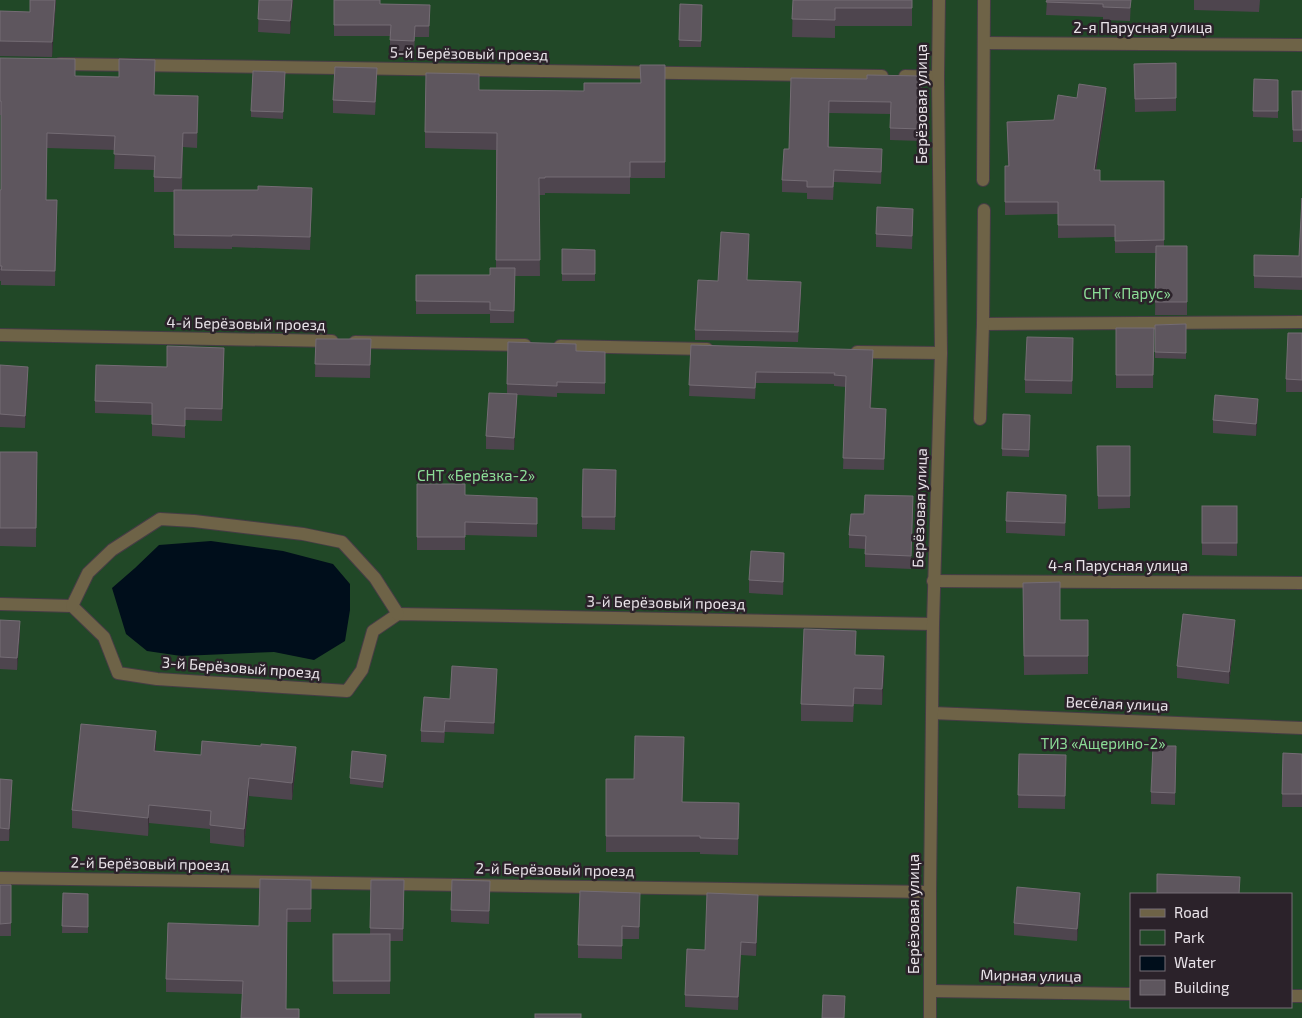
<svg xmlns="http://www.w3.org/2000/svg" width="1302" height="1018" viewBox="0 0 1302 1018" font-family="'Exo 2',sans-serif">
  <rect width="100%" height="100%" fill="#2b222a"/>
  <path fill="#214827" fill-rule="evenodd" d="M0 0H1302V1018H0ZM1131 894H1291V1007H1131Z"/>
  <path fill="#000e1b" d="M211 541 283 551 333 564 350 584V610L345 641 314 660 274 652 181 656 147 651 126 634 112 588 135 568 159 545Z"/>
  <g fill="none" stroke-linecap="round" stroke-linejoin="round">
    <defs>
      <g id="minor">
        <path d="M984 43 1302 45"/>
        <path d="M60 64 882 76"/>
        <path d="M905 76 938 77"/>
        <path d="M983 180 984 0"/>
        <path d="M983 324 1302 322"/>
        <path d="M0 335 332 341"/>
        <path d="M355 342 525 345"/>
        <path d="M560 346 707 349"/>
        <path d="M857 352 941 353"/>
        <path d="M980 419 983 324 984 210"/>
        <path d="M933 581 1302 583"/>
        <path d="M0 604 72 606 104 637 118 673 157 679 347 691 362 670 373 631 398 614 933 624"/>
        <path d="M72 606 88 573 112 550 160 519 194 521 303 534 342 542 375 578 398 614"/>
        <path d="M932 713 1302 728"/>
        <path d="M0 878 930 892"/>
        <path d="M931 991 1131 994"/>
        <path d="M1291 996H1302"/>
        <path d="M930 1018V892L933 624 941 353 938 77 939 0"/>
      </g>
    </defs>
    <use href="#minor" stroke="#463d45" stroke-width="14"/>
    <use href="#minor" stroke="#6e6347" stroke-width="12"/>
  </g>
  <g fill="#4e454e">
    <path d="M30 0H56L52 57 0 56V11L30 12Z"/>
    <path d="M259 0H293L290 34 258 32Z"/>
    <path d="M334 0 380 4 430 5 429 37H415L414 52 390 51V36H334Z"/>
    <path d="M793 0H912V26H835V38L792 37Z"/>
    <path d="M1047 0H1131L1130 21 1103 20V17L1046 15Z"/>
    <path d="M1194 0H1260L1259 12 1194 10Z"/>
    <path d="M680 4 702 5 701 47H679Z"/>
    <path d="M0 58 75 76 119 77 155 74 154 95 198 111 197 148 183 147 182 190 312 201 310 250 232 247V249L174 248V192H154V170L114 169 115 150 47 148 46 200H57L55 286 1 285V281H0V190H1V115H0Z"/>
    <path d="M1176 63V111L1135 112 1134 64Z"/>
    <path d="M665 65V178H630V194L545 193V195H539L540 276H515L514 323H490V314H416V275H490L496 268V150L425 148V132L479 90 584 91 640 83Z"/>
    <path d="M285 72 283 119 251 117V111Z"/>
    <path d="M921 76V141L890 140V114L829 113V147L882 161 881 184 834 182 833 200 807 199V193L782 192V180L789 149 791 78 867 79Z"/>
    <path d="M1254 79 1278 80V118L1253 117Z"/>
    <path d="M377 81 375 115 333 113V100Z"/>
    <path d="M1292 91H1302V142H1293Z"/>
    <path d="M1077 98 1106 101 1096 170 1100 181H1164V246H1187V315H1155L1156 253H1115V237L1058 238V214L1005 215V166H1008L1007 122 1054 120Z"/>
    <path d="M1302 198V290L1254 288V255L1299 256Z"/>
    <path d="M913 221 912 249 876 247V234Z"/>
    <path d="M749 244 747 280 801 292 798 342 695 340V330L718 281Z"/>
    <path d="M562 249 595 250V281H562Z"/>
    <path d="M1186 324V359L1155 358V325Z"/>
    <path d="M1116 328H1154L1153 388H1116Z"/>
    <path d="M1302 333V392H1286V379Z"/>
    <path d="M316 339H371L370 378 315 377Z"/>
    <path d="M691 345 873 361 871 408 886 409 884 470 843 469 846 387 834 386V384L756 383 755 399 689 396Z"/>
    <path d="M224 348 222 421 185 420V438L152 436V415L95 413V401L167 367Z"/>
    <path d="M576 351 605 352V394L557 393V397L517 395 514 450 486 449V436L507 394V384Z"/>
    <path d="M1073 351 1072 394 1025 393V380Z"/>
    <path d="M0 365 28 380 25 428 0 427Z"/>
    <path d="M1258 412 1256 436 1213 433V420Z"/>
    <path d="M1003 414 1030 415 1029 457 1002 456Z"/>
    <path d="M1097 446H1130V508L1098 509Z"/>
    <path d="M0 452H37L36 547 0 546Z"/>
    <path d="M616 483 615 530 582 529V517Z"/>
    <path d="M417 484 465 495 537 510V537L465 535V550H417Z"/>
    <path d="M1202 506H1237V556L1202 555Z"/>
    <path d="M1066 507 1065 536 1006 533V521Z"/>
    <path d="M913 509 911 569 865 567V549L849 548V535L864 514Z"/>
    <path d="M784 565 783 595 749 593V580Z"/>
    <path d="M1023 583 1060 620H1088V674L1024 675Z"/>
    <path d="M0 620 20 633 17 670 0 669Z"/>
    <path d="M1235 633 1229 684 1177 678V666Z"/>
    <path d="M855 655 884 673 882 705 854 704 853 722 801 721V704Z"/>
    <path d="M497 680 494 734 445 732 444 743 421 742V731L450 699Z"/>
    <path d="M1176 746 1175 805 1151 804V792Z"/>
    <path d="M156 751 296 765 292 800 249 796 244 847 210 843V829L149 823 148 836 72 828V810Z"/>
    <path d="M1283 753 1302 754V807H1282Z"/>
    <path d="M1019 754 1066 755 1065 809 1018 808Z"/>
    <path d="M386 761 383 788 350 784V778Z"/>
    <path d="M0 779 12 792 9 841H0Z"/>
    <path d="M606 779 683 802 739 803 738 855 700 854V852H606Z"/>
    <path d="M311 880V922H287L286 1009 299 1018 242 994 166 992V979L259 926Z"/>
    <path d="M371 880H404L403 941H390V994H333V934H370Z"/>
    <rect x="0" y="885" width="11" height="51"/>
    <path d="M63 893 88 894V933H62Z"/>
    <path d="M490 894 489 924 451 922V910Z"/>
    <path d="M640 905 639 939H622V959L578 958V945Z"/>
    <path d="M1080 905 1077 941 1014 935V923Z"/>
    <path d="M758 908 756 956 741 955 738 1010 685 1007V995L705 950Z"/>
  </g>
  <g fill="#393038">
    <path d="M55 0H56L52 57V42Z"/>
    <path d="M292 0H293L290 34V21Z"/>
    <path d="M1106 88V101L1094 183V170Z"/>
    <path d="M873 350V361L870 419V408Z"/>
    <path d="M28 367V380L25 428V416Z"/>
    <path d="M517 394V407L514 450V438Z"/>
    <path d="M1258 399V412L1256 436V424Z"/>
    <path d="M1235 620V633L1229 684V672Z"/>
    <path d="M20 621V633L17 670V658Z"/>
    <path d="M884 656V673L882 705V689Z"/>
    <path d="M497 669V680L494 734V723Z"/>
    <path d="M156 731V749L154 769V751Z"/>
    <path d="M296 747V765L292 800V783Z"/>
    <path d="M386 755V761L383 788V782Z"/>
    <path d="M249 778V796L244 847V829Z"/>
    <path d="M12 780V792L9 841V829Z"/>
    <path d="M149 805V823L148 836V818Z"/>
    <path d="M1080 893V905L1077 941V929Z"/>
    <path d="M758 895V908L756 956V943Z"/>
    <path d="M741 942V955L738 1010V997Z"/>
  </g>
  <g fill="#5e565e" stroke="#746c74">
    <path d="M30 0H55L52 42 0 41V11L30 12Z"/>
    <path d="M259 0H292L290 21 258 19Z"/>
    <path d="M334 0H380V4L430 5 429 26H415L414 41 390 40 391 25H334Z"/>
    <path d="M793 0H912V8H835V20L792 19Z"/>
    <path d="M1047 0H1131L1130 8 1103 7V4L1046 2Z"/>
    <path d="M680 4 702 5 701 41 679 40Z"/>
    <path d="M0 58 75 59V76L119 77V59L155 60 154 95 198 96 197 133H183L181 178 154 177 155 156 114 154 115 136 47 133 46 200H57L55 271 1 270 2 266H0V190H1V101H0Z"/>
    <path d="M1176 63V98L1135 99 1134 64Z"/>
    <path d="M640 65H665V162H630V177H545V178H539L540 260H496L497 133 425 132 426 73 479 74V90L584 91V83H641Z"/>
    <path d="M335 67 377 68 375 102 333 100Z"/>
    <path d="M253 71 285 72 283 112 251 111Z"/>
    <path d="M867 75 921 76V129L890 128 891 102 829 101 828 147 882 149 881 172 834 170 833 187H807V181L782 180 784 149H789L791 78 867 79Z"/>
    <path d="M1254 79 1278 80V111H1253Z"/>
    <path d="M1079 84 1106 88 1094 170H1100V181H1164V240L1115 241V225H1058V202H1005V166H1009L1007 122 1054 120 1058 95 1077 98Z"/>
    <path d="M1292 91H1302V130H1293Z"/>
    <path d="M258 186 312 188 310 237 232 235V236L174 235V190H258Z"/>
    <path d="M1302 198V277L1254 276V255L1299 256Z"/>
    <path d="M877 207 913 209 912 236 876 234Z"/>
    <path d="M721 232 749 234 747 280 801 282 798 332 695 330 698 280 718 281Z"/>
    <path d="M1156 246H1187V302H1155Z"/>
    <path d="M562 249 595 250V274H562Z"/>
    <path d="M490 268H515L514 311 490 310V302L416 301V275H490Z"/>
    <path d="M1186 324V353L1155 352V325Z"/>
    <path d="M1116 328H1154L1153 375H1116Z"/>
    <path d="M1288 333H1302V380L1286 379Z"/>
    <path d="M1027 337 1073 338 1072 381 1025 380Z"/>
    <path d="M316 339H371L370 365 315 364Z"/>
    <path d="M508 342 576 344V351L605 352V383L557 382V386L507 384Z"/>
    <path d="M691 345 873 350 870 408 886 409 884 459 843 458 846 376 834 375 835 373 756 372 755 388 689 385Z"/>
    <path d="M167 346 224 348 222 409 185 408V426L152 424V403L95 401 96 365 167 367Z"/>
    <path d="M0 365 28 367 25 416 0 414Z"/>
    <path d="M489 393 517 394 514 438 486 436Z"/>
    <path d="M1215 395 1258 399 1256 424 1213 420Z"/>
    <path d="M1003 414 1030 415 1029 450 1002 449Z"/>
    <path d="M1097 446H1130V496H1098Z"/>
    <path d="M0 452H37L36 528H0Z"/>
    <path d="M583 469 616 470 615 517H582Z"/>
    <path d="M417 484H465V495L537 498V524L465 522V537H417Z"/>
    <path d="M1007 492 1066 495 1065 523 1006 521Z"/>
    <path d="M865 495 913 496 911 556 865 554 866 536 849 535 851 514H864Z"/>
    <rect x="1202" y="506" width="35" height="37"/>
    <path d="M751 551 784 553 783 582 749 580Z"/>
    <path d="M1060 582V620H1088V656H1024L1023 583Z"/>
    <path d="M1183 614 1235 620 1229 672 1177 666Z"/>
    <path d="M0 620 20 621 17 658 0 657Z"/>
    <path d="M804 629 856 631 855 655 884 656 882 689 854 688 853 706 801 704Z"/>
    <path d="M452 666 497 669 494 723 445 721 444 732 421 731 424 697 450 699Z"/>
    <path d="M81 724 156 731 154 751 201 755 202 741 261 746V744L296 747 292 783 249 778 244 829 210 825 211 811 149 805 148 818 72 810Z"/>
    <path d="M635 736 684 737 682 802 739 803 738 839 700 838V836H606V779H634Z"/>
    <path d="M1153 746H1176L1175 793 1151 792Z"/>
    <path d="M352 751 386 755 383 782 350 778Z"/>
    <path d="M1283 753 1302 754V794H1282Z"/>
    <path d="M1019 754 1066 755 1065 796 1018 795Z"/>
    <path d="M0 779 12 780 9 829 0 828Z"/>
    <path d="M1157 874 1240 877 1239 894H1157Z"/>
    <path d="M260 879 311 880V909H287L286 1009H299V1018H241L243 981 166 979 168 923 259 926Z"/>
    <path d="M371 880H404L403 929 370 928Z"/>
    <path d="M452 880 490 881 489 911 451 910Z"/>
    <path d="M0 885H11V923L0 924Z"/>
    <path d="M1017 887 1080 893 1077 929 1014 923Z"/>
    <path d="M580 891 640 893 639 927 622 926V946L578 945Z"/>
    <path d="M63 893 88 894V927L62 926Z"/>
    <path d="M707 893 758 895 756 943 741 942 738 997 685 995 687 949 705 950Z"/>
    <rect x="333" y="934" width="57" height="47"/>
    <path d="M823 995 845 996 844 1018H822Z"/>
    <rect x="535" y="1014" width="46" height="4"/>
  </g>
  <g text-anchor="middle" stroke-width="5" stroke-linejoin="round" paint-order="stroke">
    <g font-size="15" fill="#e9e3e9" stroke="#2b222a">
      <text x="1143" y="33">2-я Парусная улица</text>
      <text transform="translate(469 54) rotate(1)" y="5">5-й Берёзовый проезд</text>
      <text transform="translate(922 104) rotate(-90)" y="5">Берёзовая улица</text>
      <text transform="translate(246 324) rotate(1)" y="5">4-й Берёзовый проезд</text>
      <text transform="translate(920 508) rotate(-88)" y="5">Берёзовая улица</text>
      <text x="1118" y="571">4-я Парусная улица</text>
      <text transform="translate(666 603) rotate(1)" y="5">3-й Берёзовый проезд</text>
      <text transform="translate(241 668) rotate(4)" y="5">3-й Берёзовый проезд</text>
      <text transform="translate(1117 704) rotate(2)" y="5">Весёлая улица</text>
      <text transform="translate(150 864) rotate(1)" y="5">2-й Берёзовый проезд</text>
      <text transform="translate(555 870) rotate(1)" y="5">2-й Берёзовый проезд</text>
      <text transform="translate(914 914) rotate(-90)" y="5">Берёзовая улица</text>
      <text transform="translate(1031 976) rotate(1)" y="5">Мирная улица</text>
    </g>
    <g font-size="15" fill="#8bdd96" stroke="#2b222a">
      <text x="1127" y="299">СНТ «Парус»</text>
      <text x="476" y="481">СНТ «Берёзка-2»</text>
      <text x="1103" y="749">ТИЗ «Ащерино-2»</text>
    </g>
  </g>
  <rect x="1130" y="893" width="162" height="115" fill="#2b222a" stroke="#776f76"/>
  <rect x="1140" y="909" width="25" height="8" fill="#6e6347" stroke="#776f76"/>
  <text x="1174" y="918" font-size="15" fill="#e9e3e9">Road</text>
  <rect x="1140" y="930" width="25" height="15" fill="#214827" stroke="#776f76"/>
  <text x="1174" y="943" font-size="15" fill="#e9e3e9">Park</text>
  <rect x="1140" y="956" width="25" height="15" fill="#000e1b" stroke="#776f76"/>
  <text x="1174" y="968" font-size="15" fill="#e9e3e9">Water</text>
  <rect x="1140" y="980" width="25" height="15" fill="#5e565e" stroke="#776f76"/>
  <text x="1174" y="993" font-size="15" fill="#e9e3e9">Building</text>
</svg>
